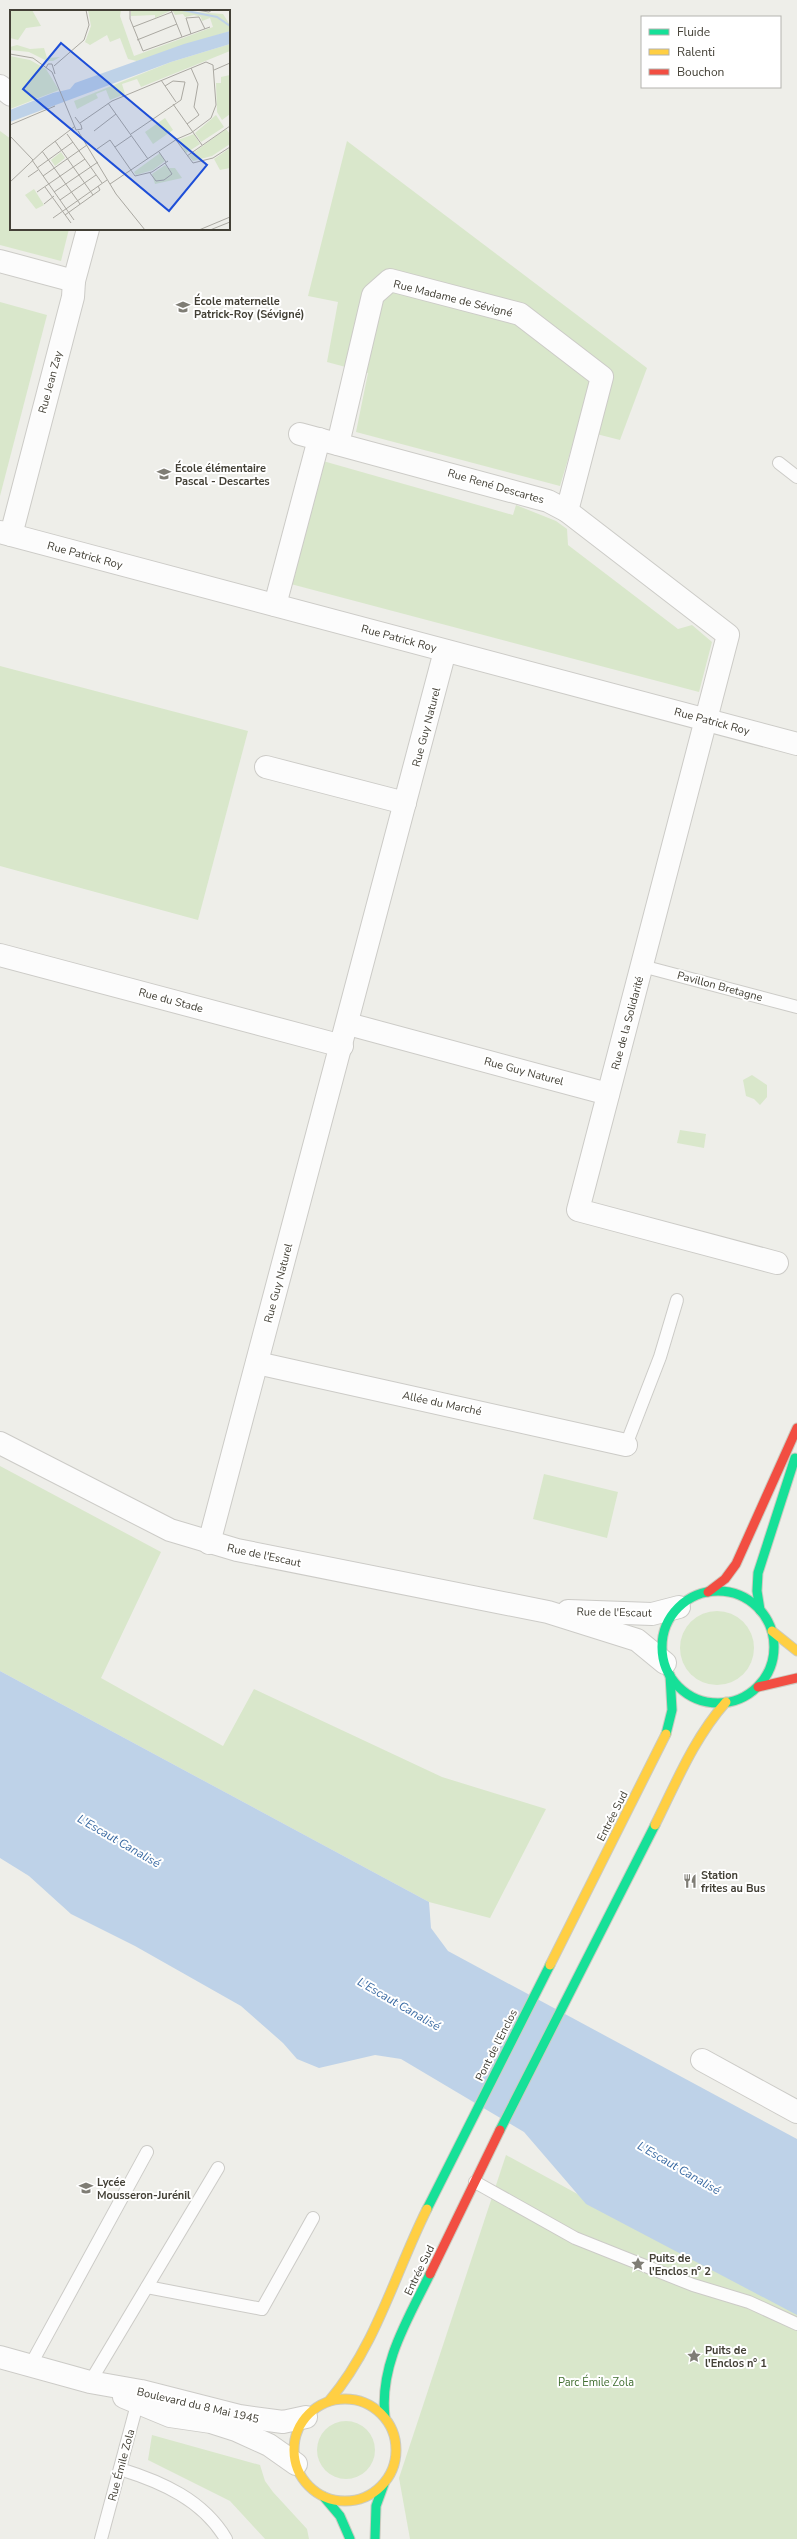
<svg xmlns="http://www.w3.org/2000/svg" width="797" height="2539" viewBox="0 0 797 2539" font-family="'Nunito Sans',sans-serif">
  <rect width="100%" height="100%" fill="#eeeee9"/>
  <g fill="#d9e7cb">
    <path d="M0 131 11 139V229H69L61 261 0 245Z"/>
    <path d="M347 141 647 368 620 440 577 429 560 486 356 432 368 373 327 362 338 302 308 296Z"/>
    <path d="M0 302 47 315 0 496Z"/>
    <path d="M323 461 513 515 516 505 556 521 567 529 568 545 678 629 692 625 712 642 699 692 287 583Z"/>
    <path d="M0 666 248 731 198 920 0 866Z"/>
    <path d="M752 1075 767 1085V1097L760 1105 754 1099 746 1096 743 1080Z"/>
    <path d="M680 1130 706 1134 704 1148 677 1143Z"/>
    <path d="M0 1466 161 1552 101 1678 223 1746 254 1689 442 1777 546 1809 490 1918 429 1902 0 1671Z"/>
    <path d="M544 1474 618 1492 607 1538 533 1519Z"/>
    <circle cx="717" cy="1648" r="37"/>
    <path d="M506 2155 797 2314V2539H410L399 2478Z"/>
    <circle cx="346" cy="2450" r="29"/>
    <path d="M152 2435 260 2465 265 2481 273 2492 307 2529 309 2539H265L230 2501 148 2460Z"/>
  </g>
  <path fill="#bed2e8" d="M0 1671 429 1902 431 1928 448 1951 797 2139V2315L586 2204 524 2132 401 2059 375 2055 319 2068 297 2059 283 2043 241 2006 135 1946 71 1914 29 1876 0 1858Z"/>
  <g fill="none" stroke-linecap="round" stroke-linejoin="round">
    <defs>
      <g id="lane">
        <path d="M779 463 797 477"/>
        <path d="M642 966 797 1007"/>
        <path d="M626 1445 660 1357 677 1300"/>
        <path d="M475 2182 575 2238 693 2285 749 2302 797 2324"/>
        <path d="M147 2287 262 2309 313 2218"/>
        <path d="M30 2366 147 2152"/>
        <path d="M90 2382 218 2168"/>
        <path d="M120 2469C162 2482 203 2500 226 2539"/>
        <path d="M101 2539 139 2397"/>
      </g>
      <g id="street">
        <path d="M0 86 11 95"/>
        <path d="M0 261 74 281"/>
        <path d="M300 434 548 501 567 511 728 635 578 1210 777 1263"/>
        <path d="M338 444 373 295 390 280 520 314 602 377 567 511"/>
        <path d="M0 532 797 744"/>
        <path d="M11 535 73 297 74 281 88 229"/>
        <path d="M275 605 319 439"/>
        <path d="M266 767 405 803"/>
        <path d="M0 955 342 1046"/>
        <path d="M348 1024 608 1094"/>
        <path d="M257 1363 626 1445"/>
        <path d="M0 1443 170 1530 237 1550 548 1612 637 1640 665 1663"/>
        <path d="M209 1543 445 651"/>
        <path d="M568 1611 652 1614 679 1607"/>
        <path d="M702 2060 797 2112"/>
        <path d="M0 2357 90 2382 141 2391 239 2416 283 2422 306 2417"/>
        <path d="M124 2397 170 2416 211 2422 236 2430 269 2445 296 2464"/>
      </g>
      <g id="fast">
        <circle cx="718" cy="1647" r="56"/>
        <path d="M760 1610 757 1591 758 1573 795 1458"/>
        <path d="M666 1734 672 1710 670 1675"/>
        <path d="M500 2130 655 1825"/>
        <path d="M427 2209 550 1965"/>
        <path d="M385 2417C379 2365 408 2319 430 2274"/>
        <path d="M324 2497 340 2516 350 2539"/>
        <path d="M375 2539 376 2506 384 2484"/>
      </g>
      <g id="slow">
        <path d="M772 1631 797 1651"/>
        <path d="M655 1825C676 1783 694 1738 726 1702"/>
        <path d="M550 1965 666 1734"/>
        <circle cx="345" cy="2450" r="51"/>
        <path d="M329 2401C376 2346 395 2273 427 2209"/>
      </g>
      <g id="jam">
        <path d="M708 1592 725 1579 736 1564 797 1428"/>
        <path d="M758 1687 797 1678"/>
        <path d="M430 2274 500 2130"/>
      </g>
    </defs>
    <use href="#lane" stroke="#cccbc7" stroke-width="14"/>
    <use href="#street" stroke="#cccbc7" stroke-width="24"/>
    <use href="#fast" stroke="#cccbc0" stroke-width="11"/>
    <use href="#slow" stroke="#cccbc0" stroke-width="11"/>
    <use href="#jam" stroke="#cccbc0" stroke-width="11"/>
    <use href="#lane" stroke="#fcfcfc" stroke-width="12"/>
    <use href="#street" stroke="#fcfcfc" stroke-width="22"/>
    <use href="#fast" stroke="#16e098" stroke-width="9"/>
    <use href="#slow" stroke="#ffcf43" stroke-width="9"/>
    <use href="#jam" stroke="#f24e42" stroke-width="9"/>
  </g>
  <defs>
    <symbol id="school-bare" viewBox="-9 -9 18 18"><path d="M0-5L7-2L0 1L-7-2ZM-4 1L0 2.5L4 1V4Q0 6-4 4Z" fill="#7f7d75" stroke="#fff" stroke-width="2.5" paint-order="stroke"/></symbol>
    <symbol id="restaurant-bare" viewBox="-9 -9 18 18"><path d="M-5-6h1v4h1v-4h1v4h1v-4h1v5L-1.5 .5V6h-2V.5L-5-1ZM5-6V6H3V1.5H1.5Q1.5-4 5-6Z" fill="#7f7d75" stroke="#fff" stroke-width="2.5" paint-order="stroke"/></symbol>
    <symbol id="sight-bare" viewBox="-9 -9 18 18"><path d="M0-6L1.8-2.2L6-1.7L2.9 1.2L3.7 5.4L0 3.3L-3.7 5.4L-2.9 1.2L-6-1.7L-1.8-2.2Z" fill="#7f7d75" stroke="#fff" stroke-width="2.5" paint-order="stroke"/></symbol>
  </defs>
  <g fill-rule="evenodd">
    <use href="#school-bare" x="173" y="297" width="20" height="20"/>
    <use href="#school-bare" x="154" y="464" width="20" height="20"/>
    <use href="#restaurant-bare" x="680" y="1871" width="20" height="20"/>
    <use href="#school-bare" x="76" y="2178" width="20" height="20"/>
    <use href="#sight-bare" x="628" y="2254" width="20" height="20"/>
    <use href="#sight-bare" x="684" y="2346" width="20" height="20"/>
  </g>
  <g text-anchor="middle" stroke-width="4" stroke-linejoin="round" paint-order="stroke">
    <g font-size="11" fill="#434036" stroke="#fff">
      <text transform="translate(453 298) rotate(14)" y="4">Rue Madame de Sévigné</text>
      <text transform="translate(50 382) rotate(-75)" y="4">Rue Jean Zay</text>
      <text transform="translate(496 486) rotate(16)" y="4">Rue René Descartes</text>
      <text transform="translate(85 555) rotate(15)" y="4">Rue Patrick Roy</text>
      <text transform="translate(399 638) rotate(15)" y="4">Rue Patrick Roy</text>
      <text transform="translate(712 721) rotate(15)" y="4">Rue Patrick Roy</text>
      <text transform="translate(426 727) rotate(-75)" y="4">Rue Guy Naturel</text>
      <text transform="translate(720 986) rotate(15)" y="4">Pavillon Bretagne</text>
      <text transform="translate(171 1000) rotate(15)" y="4">Rue du Stade</text>
      <text transform="translate(627 1023) rotate(-75)" y="4">Rue de la Solidarité</text>
      <text transform="translate(524 1071) rotate(15)" y="4">Rue Guy Naturel</text>
      <text transform="translate(278 1283) rotate(-75)" y="4">Rue Guy Naturel</text>
      <text transform="translate(442 1403) rotate(12)" y="4">Allée du Marché</text>
      <text transform="translate(264 1555) rotate(12)" y="4">Rue de l'Escaut</text>
      <text transform="translate(614 1612) rotate(1)" y="4">Rue de l'Escaut</text>
      <text transform="translate(612 1816) rotate(-63)" y="4">Entrée Sud</text>
      <text transform="translate(496 2045) rotate(-63)" y="4">Pont de l'Enclos</text>
      <text transform="translate(419 2270) rotate(-64)" y="4">Entrée Sud</text>
      <text transform="translate(198 2405) rotate(13)" y="4">Boulevard du 8 Mai 1945</text>
      <text transform="translate(121 2465) rotate(-75)" y="4">Rue Émile Zola</text>
    </g>
    <g font-size="11" font-weight="bold" fill="#434036" stroke="#fff" text-anchor="start">
      <text x="194" y="305">École maternelle<tspan x="194" dy="13">Patrick-Roy (Sévigné)</tspan></text>
      <text x="175" y="472">École élémentaire<tspan x="175" dy="13">Pascal - Descartes</tspan></text>
      <text x="701" y="1879">Station<tspan x="701" dy="13">frites au Bus</tspan></text>
      <text x="97" y="2186">Lycée<tspan x="97" dy="13">Mousseron-Jurénil</tspan></text>
      <text x="649" y="2262">Puits de<tspan x="649" dy="13">l'Enclos n° 2</tspan></text>
      <text x="705" y="2354">Puits de<tspan x="705" dy="13">l'Enclos n° 1</tspan></text>
    </g>
    <g font-size="11" fill="#406e30" stroke="#fff">
      <text x="596" y="2386">Parc Émile Zola</text>
    </g>
    <g font-size="12" font-style="italic" fill="#3b6ba3" stroke="#fff">
      <text transform="translate(119 1841) rotate(30)" y="4">L'Escaut Canalisé</text>
      <text transform="translate(399 2004) rotate(30)" y="4">L'Escaut Canalisé</text>
      <text transform="translate(679 2168) rotate(30)" y="4">L'Escaut Canalisé</text>
    </g>
  </g>
  <g transform="translate(10 10)">
    <rect width="220" height="220" fill="#eeeee9"/>
    <path d="M0 0H22L31 16 16 18 8 30 0 28ZM78 0H111L110 6 124 46 203 17 200 8 192 11 191 7 184 5 175 7 173 4 165 5 162 0 213 4 220 15V21L127 51 118 49 110 28 100 32 97 25 80 35 75 32 81 16ZM121 0H160V1L145 8V5L121 6ZM220 34V41L131 77 127 69 112 74 115 84 100 90 96 80 86 84 88 88 67 99 64 91 161 52ZM7 35 20 39 34 38 37 48 50 47 43 51H37L19 42 0 40V37ZM0 46 20 50 36 59 49 80 0 99ZM220 65V104L212 110 207 102 206 73H211V67ZM206 105 214 117 191 132 185 123ZM155 108 163 120 143 134 135 122ZM216 119 220 124V134L202 146 183 151 179 146ZM184 124 190 134 176 143 168 130ZM220 138V158L210 160 204 149ZM51 142 55 148 45 156 41 150ZM150 143 155 151 143 160 126 165 124 162ZM155 155 158 158H165L172 168 145 174 142 164ZM24 179 34 195 26 199 15 185Z" fill="#d9e7cb"/>
    <path d="M220 21V34L161 52 0 112V100L43 83 60 79 65 73 174 34Z" fill="#bed2e8"/>
    <path fill="none" stroke="#bed2e8" stroke-width="2" d="M172 0 207 7 220 16"/>
    <path fill="none" stroke="#aaa8a1" stroke-width="1" d="M120 0V9L133 41 200 17M161 0 172 27M186 0 199 2 202 0M123 17 162 2M181 24 176 8 189 7 195 19M127 30 167 14M0 44 23 48 42 62 64 115M44 56 74 30 79 15 76 0M36 58 38 54H42L45 64M204 60 220 53M151 70 166 92M98 93 138 149M163 94 192 135M70 113 102 91 196 52 203 55 206 95 201 108 181 123 167 129 100 174M177 114 189 105 184 97 188 74 181 58M0 115 45 96M64 115 66 120 72 119 71 115 65 107M68 121 106 184 135 220M84 121 106 104M57 124 92 173M121 124 171 90 175 72 163 71 155 76M0 126 23 150M166 130 183 153 203 148 220 137M45 131 83 185M105 137 121 126M87 139 100 130 125 166 142 162 158 151M32 141 70 194M149 142 156 152M177 146 220 116M22 150 64 210M27 158 63 132M140 163 146 171 154 170 162 164 155 153M33 166 77 135M18 167 28 160M0 172 35 139 64 117M35 177 61 213M27 182 75 149M44 182 88 152M50 190 86 165M34 194 44 186M55 205 90 180 88 176M43 208 97 170M189 220 220 207M200 220 220 212"/>
    <path fill="#1d4ed8" fill-opacity="0.15" stroke="#1d4ed8" stroke-width="2" d="M51 33 197 155 159 201 13 79Z"/>
    <rect width="220" height="220" fill="none" stroke="#434036" stroke-width="2"/>
  </g>
  <rect x="641" y="16" width="140" height="72" fill="#ffffff" stroke="#b4b3af"/>
  <rect x="649" y="29" width="20" height="6" fill="#16e098" stroke="#b4b3af"/>
  <text x="677" y="36" font-size="12" fill="#434036">Fluide</text>
  <rect x="649" y="49" width="20" height="6" fill="#ffcf43" stroke="#b4b3af"/>
  <text x="677" y="56" font-size="12" fill="#434036">Ralenti</text>
  <rect x="649" y="69" width="20" height="6" fill="#f24e42" stroke="#b4b3af"/>
  <text x="677" y="76" font-size="12" fill="#434036">Bouchon</text>
</svg>
